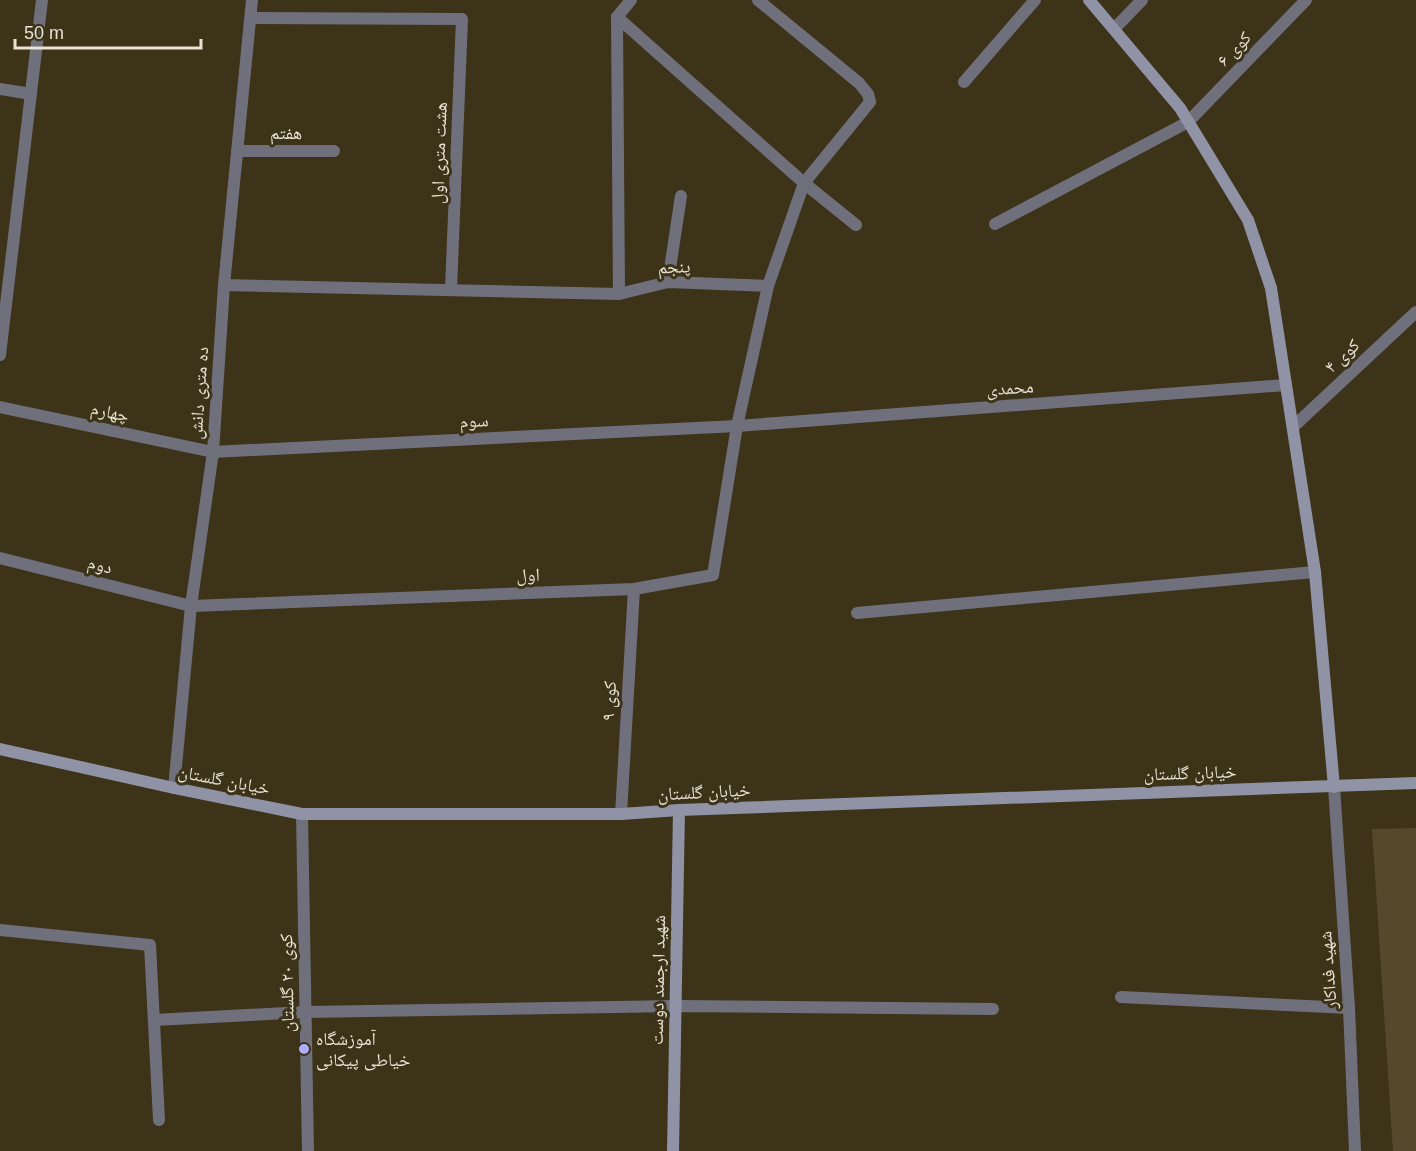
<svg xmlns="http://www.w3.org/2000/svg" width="1416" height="1151" viewBox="0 0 1416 1151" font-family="Arial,'Noto Naskh Arabic',sans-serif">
  <rect width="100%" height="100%" fill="#3c3319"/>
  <path fill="#55492b" d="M1416 828V1151H1393L1372 829Z"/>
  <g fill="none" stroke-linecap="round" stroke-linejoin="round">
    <g stroke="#6f707c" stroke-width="12">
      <path d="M758 0 859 83 868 94 870 102 804 183 856 225"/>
      <path d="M251 18 462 19 451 289"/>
      <path d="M1114 29 1142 0"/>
      <path d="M964 82 1035 0"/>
      <path d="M0 89 31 94"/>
      <path d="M237 151H334"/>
      <path d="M995 224 1188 122 1306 0"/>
      <path d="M668 282 681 196"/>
      <path d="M224 285 619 294 668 282 768 286"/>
      <path d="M619 294 617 17 631 0"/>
      <path d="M0 355 42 0"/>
      <path d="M0 407 213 452 737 426 1286 385"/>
      <path d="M1293 427 1416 312"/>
      <path d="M0 558 191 606 634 589 713 575 737 426 768 286 804 183 617 17"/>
      <path d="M857 613 1315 572"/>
      <path d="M1334 787 1349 1008 1355 1151"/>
      <path d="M174 788 191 606 213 452 224 285 252 0"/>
      <path d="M302 814 308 1151"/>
      <path d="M621 814 634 589"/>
      <path d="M0 930 150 945 159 1120"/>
      <path d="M1121 997 1349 1008"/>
      <path d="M154 1020 306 1012 676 1006 993 1009"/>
    </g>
    <g stroke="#9092a5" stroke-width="12">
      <path d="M1089 0 1180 108 1248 220 1271 288 1315 572 1334 787"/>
      <path d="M0 749 174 788 302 814H621L679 810 1416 783"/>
      <path d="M673 1151 679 810"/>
    </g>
  </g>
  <circle fill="#abaffb" stroke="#3c3319" stroke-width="2" cx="304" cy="1049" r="6"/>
  <g text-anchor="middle" stroke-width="6" stroke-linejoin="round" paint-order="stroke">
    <g font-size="18" fill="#e8e2d3" stroke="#3c3319">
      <text transform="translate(1234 49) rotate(-46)" y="6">کوی ۶</text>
      <text x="286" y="139">هفتم</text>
      <text transform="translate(439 153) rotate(-88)" y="6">هشت متری اول</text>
      <text transform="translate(674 267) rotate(-3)" y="6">پنجم</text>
      <text transform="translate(1342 356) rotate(-43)" y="6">کوی ۴</text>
      <text transform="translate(1010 388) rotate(-4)" y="6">محمدی</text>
      <text transform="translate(199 393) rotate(-86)" y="6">ده متری دانش</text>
      <text transform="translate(110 412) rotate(12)" y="6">چهارم</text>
      <text transform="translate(474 421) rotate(-3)" y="6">سوم</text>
      <text transform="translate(100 565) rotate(14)" y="6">دوم</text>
      <text transform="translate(528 575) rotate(-2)" y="6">اول</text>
      <text transform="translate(609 701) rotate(-87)" y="6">کوی ۹</text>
      <text transform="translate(1190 773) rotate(-2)" y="6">خیابان گلستان</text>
      <text transform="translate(224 780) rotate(11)" y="6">خیابان گلستان</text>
      <text transform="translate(704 792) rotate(-3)" y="6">خیابان گلستان</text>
      <text transform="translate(1328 970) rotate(-94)" y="6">شهید فداکار</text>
      <text transform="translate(658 980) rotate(-89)" y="6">شهید ارجمند دوست</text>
      <text transform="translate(287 983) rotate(-91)" y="6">کوی ۲۰ گلستان</text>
    </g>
    <g font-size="18" fill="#e8e2d3" stroke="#3c3319" text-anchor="start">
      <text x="316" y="1045">آموزشگاه<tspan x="316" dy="21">خیاطی پیکانی</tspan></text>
    </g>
  </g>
  <path d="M15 39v9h186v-9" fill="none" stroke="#e8e2d3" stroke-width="3"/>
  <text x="24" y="39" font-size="18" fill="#e8e2d3" stroke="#3c3319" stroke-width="4.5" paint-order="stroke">50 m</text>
</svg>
